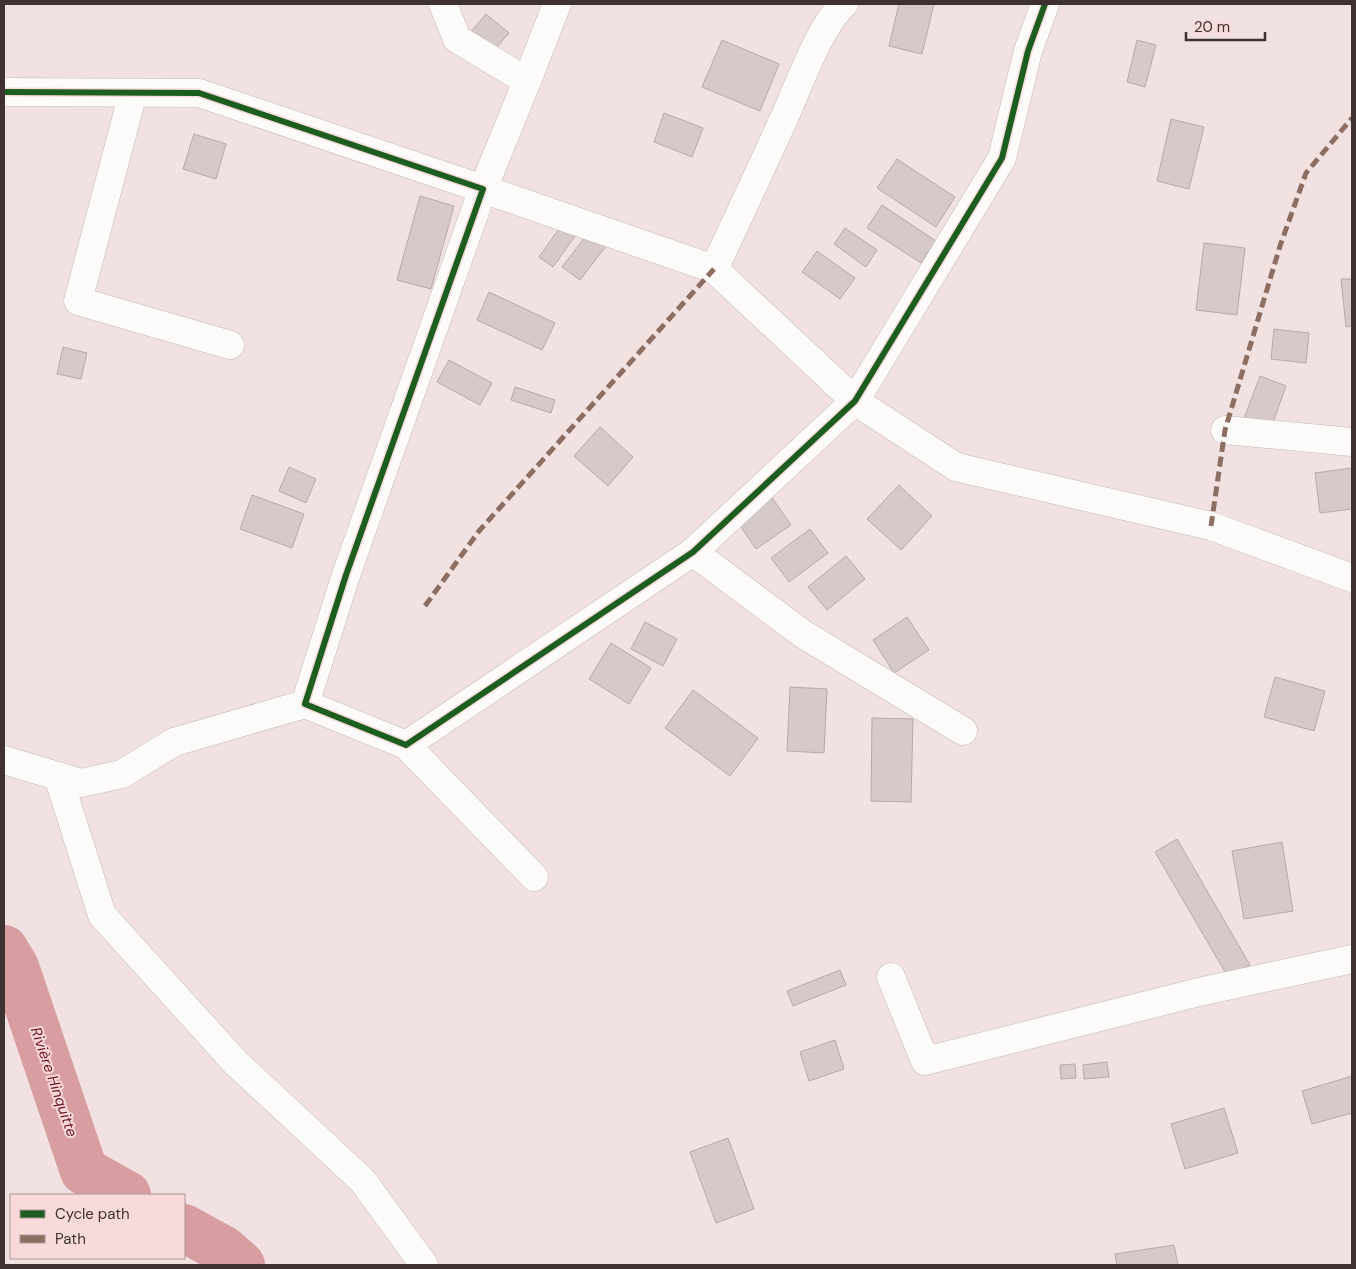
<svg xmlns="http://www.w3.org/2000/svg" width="1356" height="1269" viewBox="0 0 1356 1269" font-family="'DM Sans',sans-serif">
  <rect width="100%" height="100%" fill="#f1e1e1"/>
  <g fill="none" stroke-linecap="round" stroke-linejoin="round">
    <g stroke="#d79da1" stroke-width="48">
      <path d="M4 949 15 967 84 1171 127 1195"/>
      <path d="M184 1228 224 1250 241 1265"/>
    </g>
  </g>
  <g fill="#d6c9c9" stroke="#b6a9a9">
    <path d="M899 4H934L922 54 889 46Z"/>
    <path d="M486 14 509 33 492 53 469 34Z"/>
    <path d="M722 40 779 64 760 111 702 87Z"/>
    <path d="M1137 40 1156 45 1145 87 1127 82Z"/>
    <path d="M664 113 703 128 692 157 654 142Z"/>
    <path d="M1171 119 1204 127 1189 189 1157 181Z"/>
    <path d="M194 134 226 144 216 179 183 169Z"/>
    <path d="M897 159 955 197 936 227 877 188Z"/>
    <path d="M420 196 454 206 431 289 397 280Z"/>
    <path d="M882 205 936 241 921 263 867 228Z"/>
    <path d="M561 226 575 236 553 267 539 257Z"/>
    <path d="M845 228 877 250 866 267 834 244Z"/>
    <path d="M589 232 606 246 580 280 562 267Z"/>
    <path d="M1204 243 1245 248 1237 315 1196 310Z"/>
    <path d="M817 251 855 278 840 299 802 272Z"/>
    <path d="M1341 279H1352V326L1346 327Z"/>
    <path d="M489 292 555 323 542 350 477 320Z"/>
    <path d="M1274 329 1309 333 1306 363 1271 359Z"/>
    <path d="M63 347 87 353 81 379 57 374Z"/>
    <path d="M449 360 492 383 480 405 437 382Z"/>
    <path d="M1260 376 1286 386 1270 431 1243 421Z"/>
    <path d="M515 387 555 400 551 413 511 400Z"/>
    <path d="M600 427 633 457 608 486 574 456Z"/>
    <path d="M289 467 316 479 306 503 279 491Z"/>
    <path d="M1352 468V509L1320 513 1315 473Z"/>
    <path d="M899 485 932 516 901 550 867 519Z"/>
    <path d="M252 495 304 514 292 548 240 529Z"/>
    <path d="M771 496 791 525 756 549 736 520Z"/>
    <path d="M810 529 828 553 789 582 771 558Z"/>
    <path d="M846 556 865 579 827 610 808 587Z"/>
    <path d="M907 617 929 650 894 673 873 640Z"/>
    <path d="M645 622 677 639 663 666 631 649Z"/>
    <path d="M611 643 651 668 629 704 589 679Z"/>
    <path d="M1275 677 1325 691 1314 731 1264 717Z"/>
    <path d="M790 687 827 689 824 753 787 751Z"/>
    <path d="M693 690 758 738 730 776 665 728Z"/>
    <path d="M872 718 913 719 911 802 871 801Z"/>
    <path d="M1177 839 1250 965 1228 977 1155 852Z"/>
    <path d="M1282 842 1293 911 1244 919 1232 851Z"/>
    <path d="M840 970 846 985 793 1006 787 991Z"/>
    <path d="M835 1040 844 1069 809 1081 800 1052Z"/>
    <path d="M1107 1062 1109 1077 1084 1079 1083 1065Z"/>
    <path d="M1075 1064 1076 1078 1061 1079 1060 1065Z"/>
    <path d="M1352 1076V1113L1312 1124 1302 1091Z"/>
    <path d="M1224 1108 1238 1153 1185 1169 1171 1124Z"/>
    <path d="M728 1138 754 1209 716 1223 690 1152Z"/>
    <path d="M1174 1245 1178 1265H1117L1115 1254Z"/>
  </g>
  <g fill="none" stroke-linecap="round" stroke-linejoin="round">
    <defs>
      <g id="minor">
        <path d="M443 4 457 39 527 81"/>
        <path d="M557 4 527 81 483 189 714 269 855 401 956 467 1211 526 1352 578"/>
        <path d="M4 92 199 93 483 189 346 575 305 704 406 745 693 552 855 401 1002 158 1028 51 1045 4"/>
        <path d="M133 93 78 301 230 345"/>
        <path d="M714 269C738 218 762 167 785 116 799 85 820 25 844 4"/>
        <path d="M1225 430 1352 442"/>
        <path d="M693 552 803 634 963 731"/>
        <path d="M406 745 534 877"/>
        <path d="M4 760 81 783 122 774 174 742 305 704"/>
        <path d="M58 776 102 915 236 1063 363 1181 424 1265"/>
        <path d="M891 977 925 1061 1199 992 1352 959"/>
      </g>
    </defs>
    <use href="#minor" stroke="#c6b9b9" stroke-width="29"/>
    <use href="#minor" stroke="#fdfafa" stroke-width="28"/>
    <g stroke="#8d6e63" stroke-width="5" stroke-dasharray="10 5" stroke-linecap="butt">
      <path d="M1211 526 1225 430 1280 246 1306 173 1352 118"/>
      <path d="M425 606 479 531 714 269"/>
    </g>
    <defs>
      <path id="cycleway" d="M4 92 199 93 483 189 346 575 305 704 406 745 693 552 855 401 1002 158 1028 51 1045 4"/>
    </defs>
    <use href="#cycleway" stroke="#f8dadb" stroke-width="9"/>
    <use href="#cycleway" stroke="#1b5e20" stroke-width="6"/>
  </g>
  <g text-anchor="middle" stroke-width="4" stroke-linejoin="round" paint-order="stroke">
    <g font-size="15" font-style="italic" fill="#701426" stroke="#f8dadb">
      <text transform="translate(54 1082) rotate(71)" y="5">Rivière Hinquitte</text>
    </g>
  </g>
  <rect width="1356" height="1269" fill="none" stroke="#3d3132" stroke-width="10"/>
  <rect x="10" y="1194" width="175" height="65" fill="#f8dadb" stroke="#ad9697"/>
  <rect x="20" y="1210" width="25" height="8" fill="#1b5e20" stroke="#ad9697"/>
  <text x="55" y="1219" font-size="15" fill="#3d3132">Cycle path</text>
  <rect x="20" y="1235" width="25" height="8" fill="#8d6e63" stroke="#ad9697"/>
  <text x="55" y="1244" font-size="15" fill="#3d3132">Path</text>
  <path d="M1186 32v8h79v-8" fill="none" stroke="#3d3132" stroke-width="2.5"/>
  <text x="1194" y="32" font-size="15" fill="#3d3132" stroke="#f8dadb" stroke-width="4" paint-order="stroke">20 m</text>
</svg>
